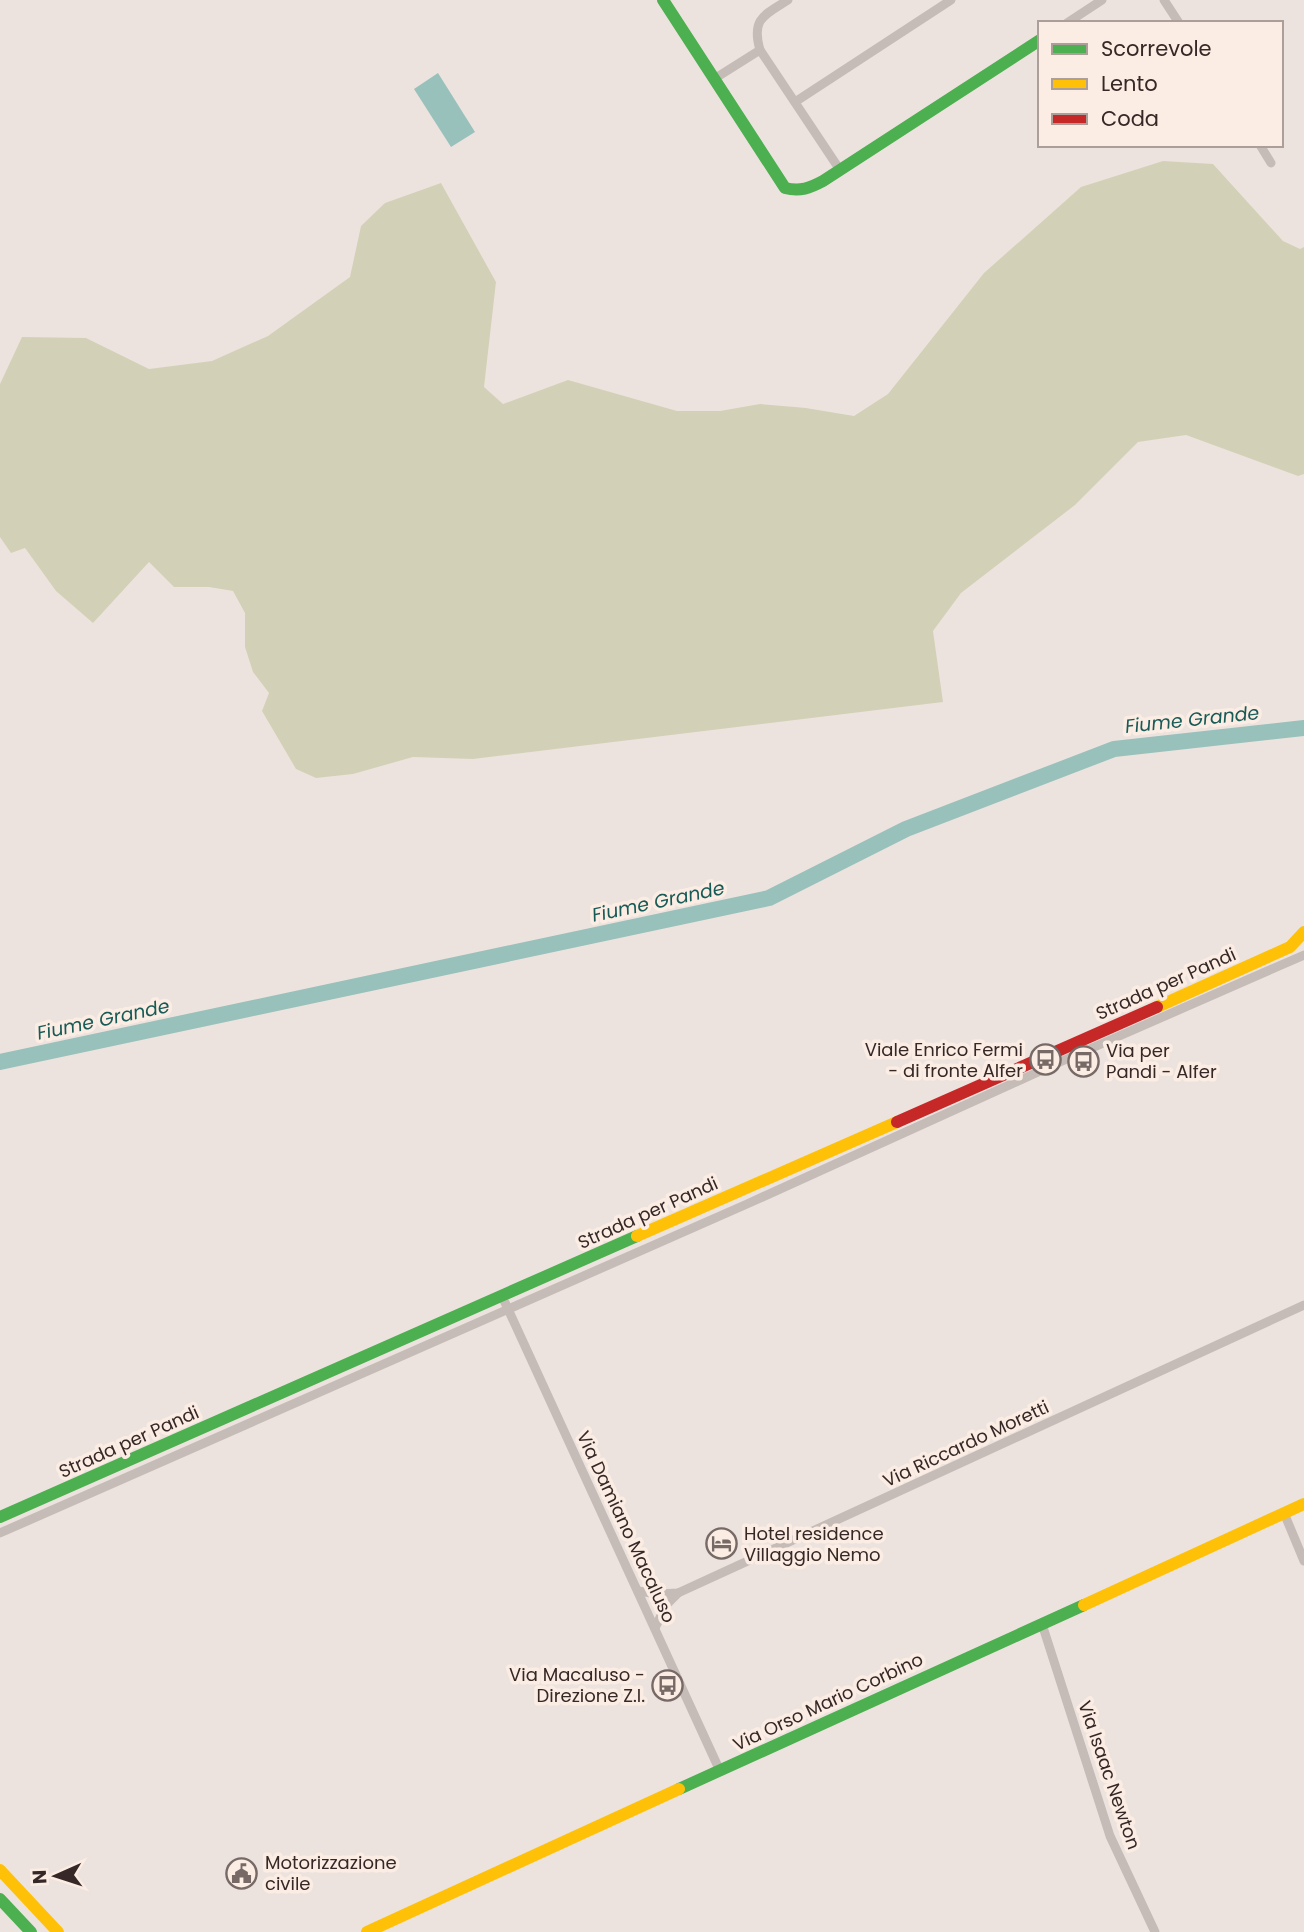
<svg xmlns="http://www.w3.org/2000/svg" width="1304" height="1932" viewBox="0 0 1304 1932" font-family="Poppins,sans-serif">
  <rect width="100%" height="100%" fill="#ede3de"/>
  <path fill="#d2d1b7" d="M1163 161 1213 164 1283 241 1300 249 1304 247V474L1298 476 1186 435 1138 442 1075 505 961 593 933 631 943 702 473 759 413 757 353 774 316 778 296 769 262 711 269 693 253 672 245 647V613L233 591 209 587H174L149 562 93 623 56 591 25 548 11 553 0 537V384L22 337 86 338 149 369 212 361 268 336 350 277 361 226 385 203 441 183 496 282 484 387 503 404 568 380 677 411H720L760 404 806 408 854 416 888 394 984 273 1081 187Z"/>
  <path fill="#99c1bb" d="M438 73 475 132 451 147 414 89Z"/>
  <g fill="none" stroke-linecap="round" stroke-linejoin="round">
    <path stroke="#99c1bb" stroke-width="16" d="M0 1062 769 898 906 829 1114 749 1304 728"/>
    <g stroke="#c6bcb7" stroke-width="9">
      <path d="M1164 0 1179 23"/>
      <path d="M1067 23 1102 0"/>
      <path d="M760 50 840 170"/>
      <path d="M714 79 760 50C751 19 764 15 788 0"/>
      <path d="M795 102 951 0"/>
      <path d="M1260 145 1271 163"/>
      <path d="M502 1296 720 1771"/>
      <path d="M1284 1513 1304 1561"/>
      <path d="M0 1533 747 1204 1060 1062 1304 955"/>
      <path d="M638 1591 658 1594 678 1593 1304 1305"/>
      <path d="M1042 1624 1110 1836 1155 1932"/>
      <path d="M655 1628 666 1605 678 1593"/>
    </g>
    <g stroke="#4caf50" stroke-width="12">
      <path d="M663 0 785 188C800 192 810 188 823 181L1040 40"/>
      <path d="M0 1517 637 1236"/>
      <path d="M679 1789 1084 1605"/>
      <path d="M0 1899 31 1932"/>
    </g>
    <g stroke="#ffc107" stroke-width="12">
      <path d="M1157 1007 1290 947 1304 932"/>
      <path d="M637 1236 897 1122"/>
      <path d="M1084 1605 1304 1504"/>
      <path d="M0 1870 58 1932"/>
      <path d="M367 1932 679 1789"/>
    </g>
    <path stroke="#c62828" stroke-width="12" d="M897 1122 1157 1007"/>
  </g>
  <defs>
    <symbol id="bus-ring" viewBox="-11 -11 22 22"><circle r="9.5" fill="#fbede4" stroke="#766966" stroke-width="1.5"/><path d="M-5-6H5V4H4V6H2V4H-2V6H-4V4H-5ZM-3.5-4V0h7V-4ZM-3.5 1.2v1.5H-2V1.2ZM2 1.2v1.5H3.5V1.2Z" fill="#766966"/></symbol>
    <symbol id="hotel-ring" viewBox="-11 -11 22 22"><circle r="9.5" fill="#fbede4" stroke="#766966" stroke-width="1.5"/><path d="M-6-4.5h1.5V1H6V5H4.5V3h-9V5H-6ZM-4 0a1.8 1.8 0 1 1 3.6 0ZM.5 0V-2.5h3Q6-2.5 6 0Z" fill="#766966"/></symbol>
    <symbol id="civic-ring" viewBox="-11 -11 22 22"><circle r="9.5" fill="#fbede4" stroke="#766966" stroke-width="1.5"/><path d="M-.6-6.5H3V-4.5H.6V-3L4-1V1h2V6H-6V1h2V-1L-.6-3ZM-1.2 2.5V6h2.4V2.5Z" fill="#766966"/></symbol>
  </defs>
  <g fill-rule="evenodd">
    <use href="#bus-ring" x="1028" y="1042" width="35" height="35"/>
    <use href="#bus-ring" x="1066" y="1044" width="35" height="35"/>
    <use href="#hotel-ring" x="704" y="1526" width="35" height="35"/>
    <use href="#bus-ring" x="650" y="1668" width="35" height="35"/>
    <use href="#civic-ring" x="224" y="1856" width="35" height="35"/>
  </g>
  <g text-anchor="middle" stroke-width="7" stroke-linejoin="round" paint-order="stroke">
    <g font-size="18" fill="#362826" stroke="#fbede4">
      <text transform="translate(1166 984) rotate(-24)" y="6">Strada per Pandi</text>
      <text transform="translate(648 1213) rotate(-24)" y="6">Strada per Pandi</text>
      <text transform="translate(129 1442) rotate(-24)" y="6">Strada per Pandi</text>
      <text transform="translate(966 1444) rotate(-25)" y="6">Via Riccardo Moretti</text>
      <text transform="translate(626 1527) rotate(65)" y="6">Via Damiano Macaluso</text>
      <text transform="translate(828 1702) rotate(-25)" y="6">Via Orso Mario Corbino</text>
      <text transform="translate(1109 1775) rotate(71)" y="6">Via Isaac Newton</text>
    </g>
    <g font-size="18" fill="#362826" stroke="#fbede4" text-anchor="start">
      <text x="1023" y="1056" text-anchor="end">Viale Enrico Fermi<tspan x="1023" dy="21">- di fronte Alfer</tspan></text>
      <text x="1106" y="1057">Via per<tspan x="1106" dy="21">Pandi - Alfer</tspan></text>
      <text x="744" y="1540">Hotel residence<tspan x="744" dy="21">Villaggio Nemo</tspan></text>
      <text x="645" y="1681" text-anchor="end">Via Macaluso -<tspan x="645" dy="21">Direzione Z.I.</tspan></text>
      <text x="265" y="1869">Motorizzazione<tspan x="265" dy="21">civile</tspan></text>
    </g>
    <g font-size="19" font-style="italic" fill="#185b56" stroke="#fbede4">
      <text transform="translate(1192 719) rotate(-6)" y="7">Fiume Grande</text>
      <text transform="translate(658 901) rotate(-12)" y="7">Fiume Grande</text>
      <text transform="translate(103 1019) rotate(-12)" y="7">Fiume Grande</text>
    </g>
  </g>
  <rect x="1038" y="21" width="245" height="126" fill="#fbede4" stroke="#ac9e98" stroke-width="2"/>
  <rect x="1052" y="44" width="35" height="10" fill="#4caf50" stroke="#ac9e98" stroke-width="2"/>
  <text x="1101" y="56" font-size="21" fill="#362826">Scorrevole</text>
  <rect x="1052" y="79" width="35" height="10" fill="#ffc107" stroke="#ac9e98" stroke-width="2"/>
  <text x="1101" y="91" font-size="21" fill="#362826">Lento</text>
  <rect x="1052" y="114" width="35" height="10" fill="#c62828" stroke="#ac9e98" stroke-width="2"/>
  <text x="1101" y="126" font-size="21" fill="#362826">Coda</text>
  <g transform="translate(56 1876) rotate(267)" stroke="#fbede4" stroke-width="5" paint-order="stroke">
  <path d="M0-5L12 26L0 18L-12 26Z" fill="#362826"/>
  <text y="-10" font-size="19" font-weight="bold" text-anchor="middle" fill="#362826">N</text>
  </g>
</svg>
